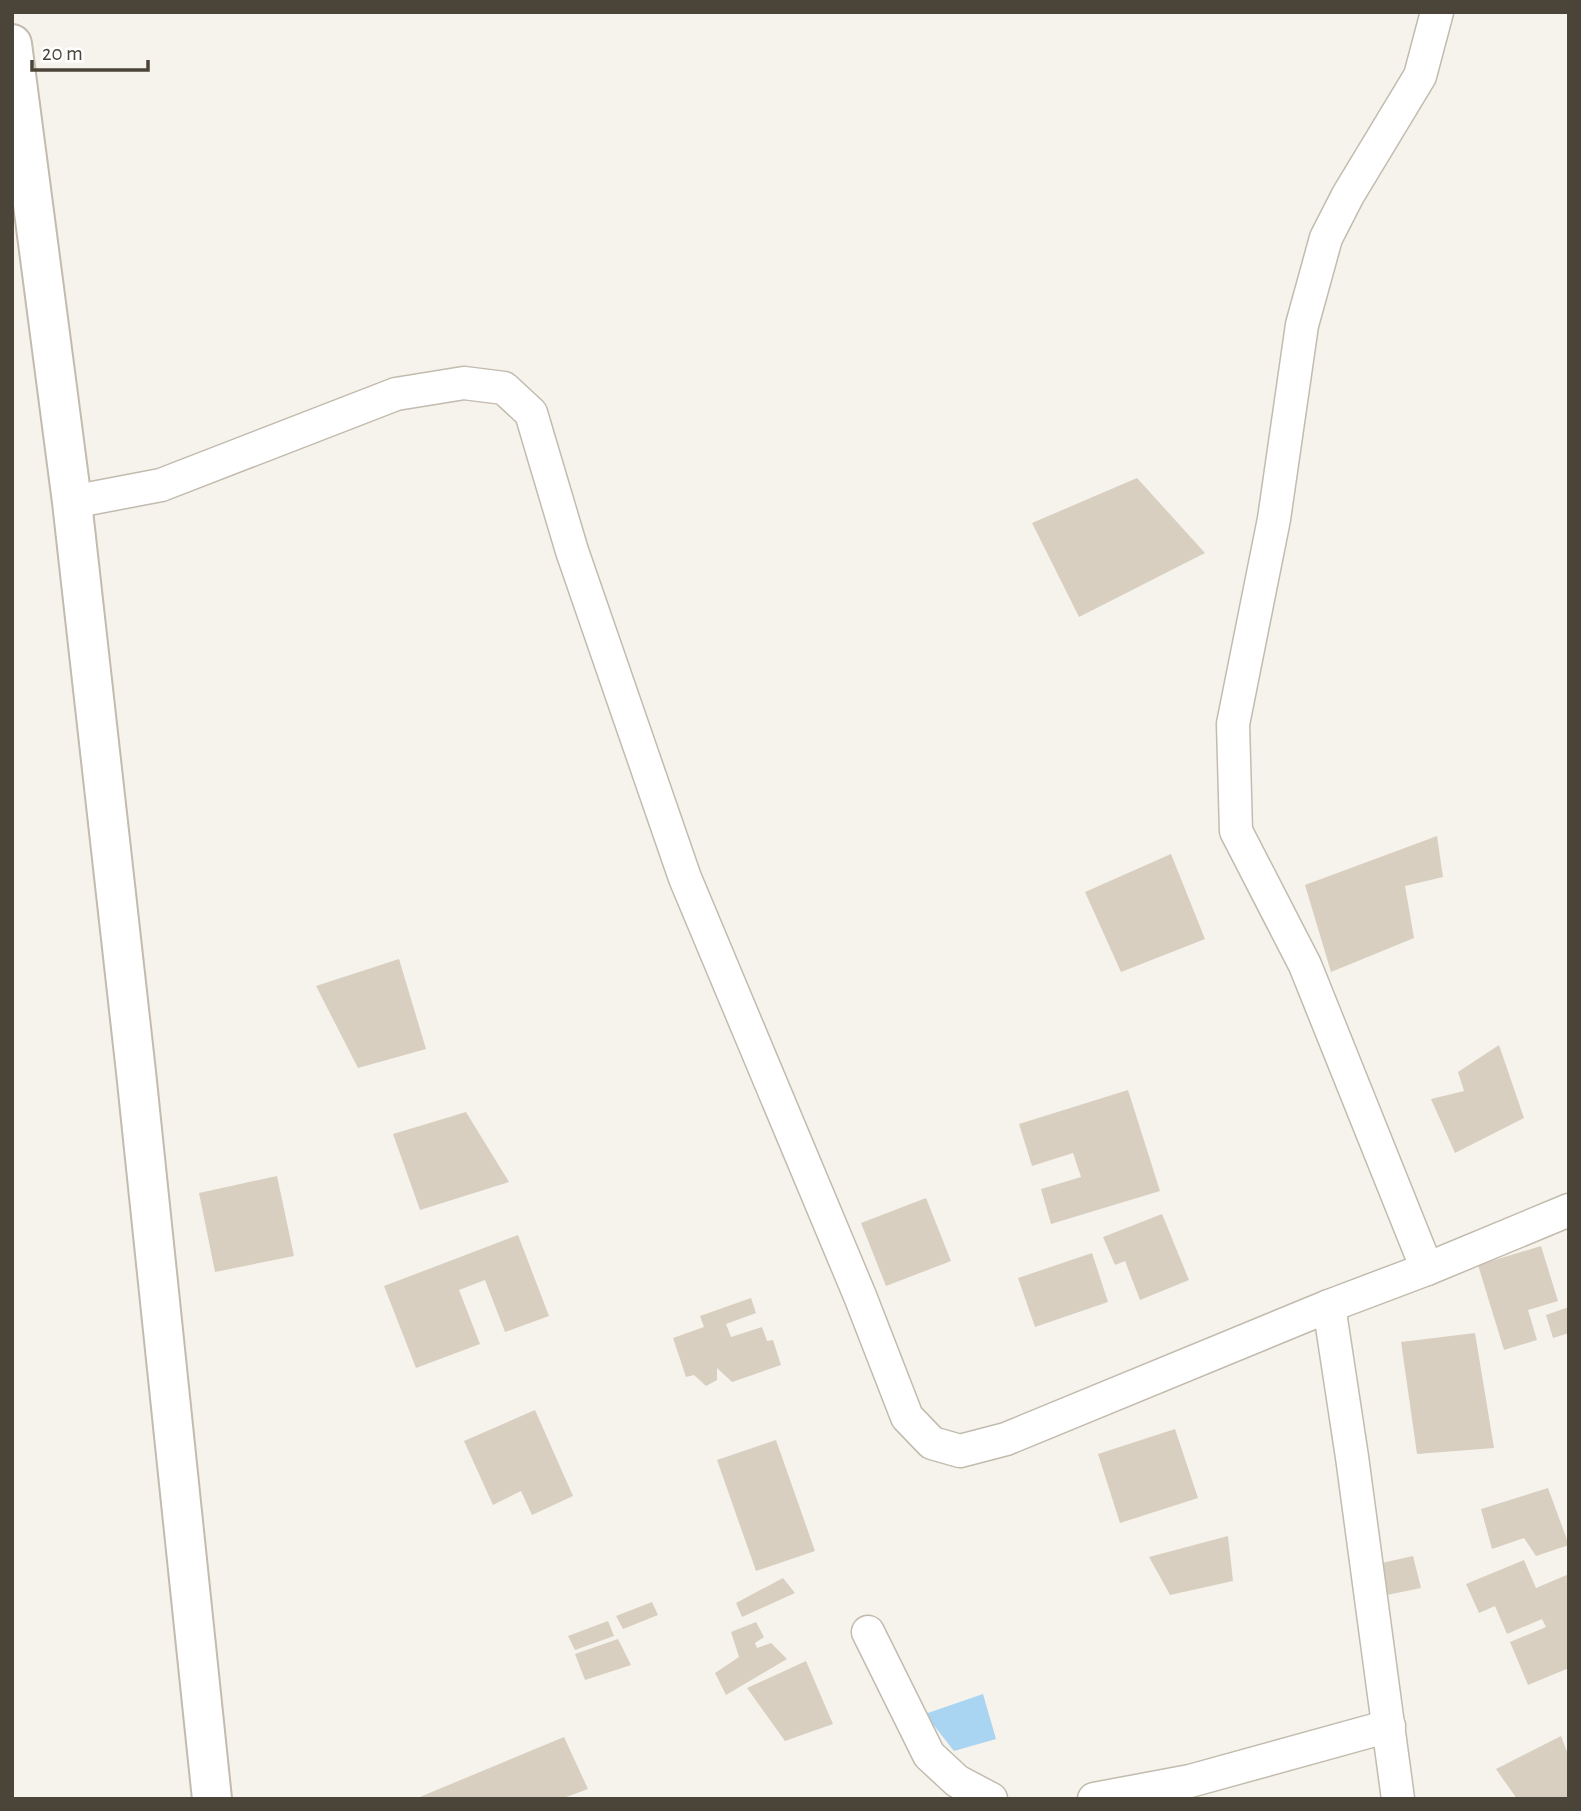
<svg xmlns="http://www.w3.org/2000/svg" width="1581" height="1811" viewBox="0 0 1581 1811" font-family="'Alegreya Sans',sans-serif">
  <rect width="100%" height="100%" fill="#f6f3ec"/>
  <path fill="#a9d4f2" d="M983 1694 996 1739 954 1751 925 1714Z"/>
  <g fill="#d8cfc1">
    <path d="M1137 478 1205 553 1079 617 1032 523Z"/>
    <path d="M1437 836 1443 877 1405 886 1414 938 1331 972 1305 885Z"/>
    <path d="M1171 854 1205 939 1121 972 1085 892Z"/>
    <path d="M399 959 426 1049 358 1068 316 986Z"/>
    <path d="M1499 1045 1524 1118 1455 1153 1431 1099 1464 1091 1458 1072Z"/>
    <path d="M1128 1090 1160 1191 1051 1224 1041 1189 1081 1177 1073 1153 1032 1166 1019 1124Z"/>
    <path d="M466 1112 509 1182 420 1210 393 1134Z"/>
    <path d="M277 1176 294 1256 215 1272 199 1193Z"/>
    <path d="M926 1198 951 1261 886 1286 861 1223Z"/>
    <path d="M1162 1214 1189 1280 1140 1300 1125 1261 1115 1265 1103 1237Z"/>
    <path d="M518 1235 549 1316 505 1332 485 1280 459 1290 480 1344 416 1368 384 1286Z"/>
    <path d="M1541 1246 1558 1301 1528 1310 1537 1340 1504 1350 1478 1265Z"/>
    <path d="M1092 1253 1108 1302 1035 1327 1018 1278Z"/>
    <path d="M751 1298 756 1313 726 1324 731 1337 762 1327 767 1341 773 1340 781 1365 732 1382 717 1368V1380L706 1386 694 1375 686 1377 673 1338 704 1327 700 1316Z"/>
    <path d="M1569 1307V1333L1553 1338 1546 1315Z"/>
    <path d="M1475 1333 1494 1448 1417 1454 1401 1342Z"/>
    <path d="M535 1410 573 1496 532 1515 521 1491 493 1505 464 1441Z"/>
    <path d="M1175 1429 1198 1498 1120 1523 1098 1454Z"/>
    <path d="M776 1440 815 1551 756 1571 717 1460Z"/>
    <path d="M1548 1488 1569 1545 1536 1556 1524 1538 1492 1549 1481 1509Z"/>
    <path d="M1228 1536 1233 1581 1170 1595 1149 1557Z"/>
    <path d="M1413 1556 1421 1588 1387 1595 1377 1564Z"/>
    <path d="M1524 1560 1536 1588 1569 1574V1668L1528 1685 1510 1642 1546 1627 1542 1619 1507 1634 1495 1606 1479 1613 1466 1584Z"/>
    <path d="M783 1578 795 1593 742 1617 736 1603Z"/>
    <path d="M652 1602 658 1615 623 1629 616 1616Z"/>
    <path d="M608 1621 614 1636 575 1650 568 1636Z"/>
    <path d="M756 1622 764 1637 755 1643 757 1648 771 1643 787 1659 726 1695 715 1673 739 1657 731 1632Z"/>
    <path d="M618 1639 631 1665 585 1680 575 1654Z"/>
    <path d="M806 1661 833 1724 785 1741 747 1688Z"/>
    <path d="M1561 1736 1569 1757V1799H1517L1496 1769Z"/>
    <path d="M564 1737 588 1789 561 1799H415Z"/>
  </g>
  <g fill="none" stroke-linecap="round" stroke-linejoin="round">
    <defs>
      <g id="minor">
        <path d="M72 502 161 485 396 394 464 383 504 388 531 413 572 551 685 878 860 1296 907 1417 932 1443 960 1451 1006 1439 1329 1306 1427 1269 1569 1210"/>
        <path d="M1427 1269 1305 965 1236 831 1233 724 1274 519 1302 325 1326 238 1348 195 1420 76 1437 12"/>
        <path d="M1329 1306 1352 1457 1398 1799"/>
        <path d="M868 1632 929 1755 957 1781 991 1799"/>
        <path d="M1094 1799 1190 1781 1389 1726"/>
      </g>
      <path id="tertiary" d="M12 44 72 502 136 1072 212 1799"/>
    </defs>
    <use href="#minor" stroke="#c2bbae" stroke-width="35"/>
    <use href="#tertiary" stroke="#c2bbae" stroke-width="42"/>
    <use href="#minor" stroke="#fff" stroke-width="32"/>
    <use href="#tertiary" stroke="#fff" stroke-width="38"/>
  </g>
  <rect width="1581" height="1811" fill="none" stroke="#4b4439" stroke-width="28"/>
  <path d="M32 60v10h116v-10" fill="none" stroke="#4b4439" stroke-width="3.5"/>
  <text x="42" y="60" font-size="21" fill="#4b4439" stroke="#ffffff" stroke-width="5" paint-order="stroke">20 m</text>
</svg>
